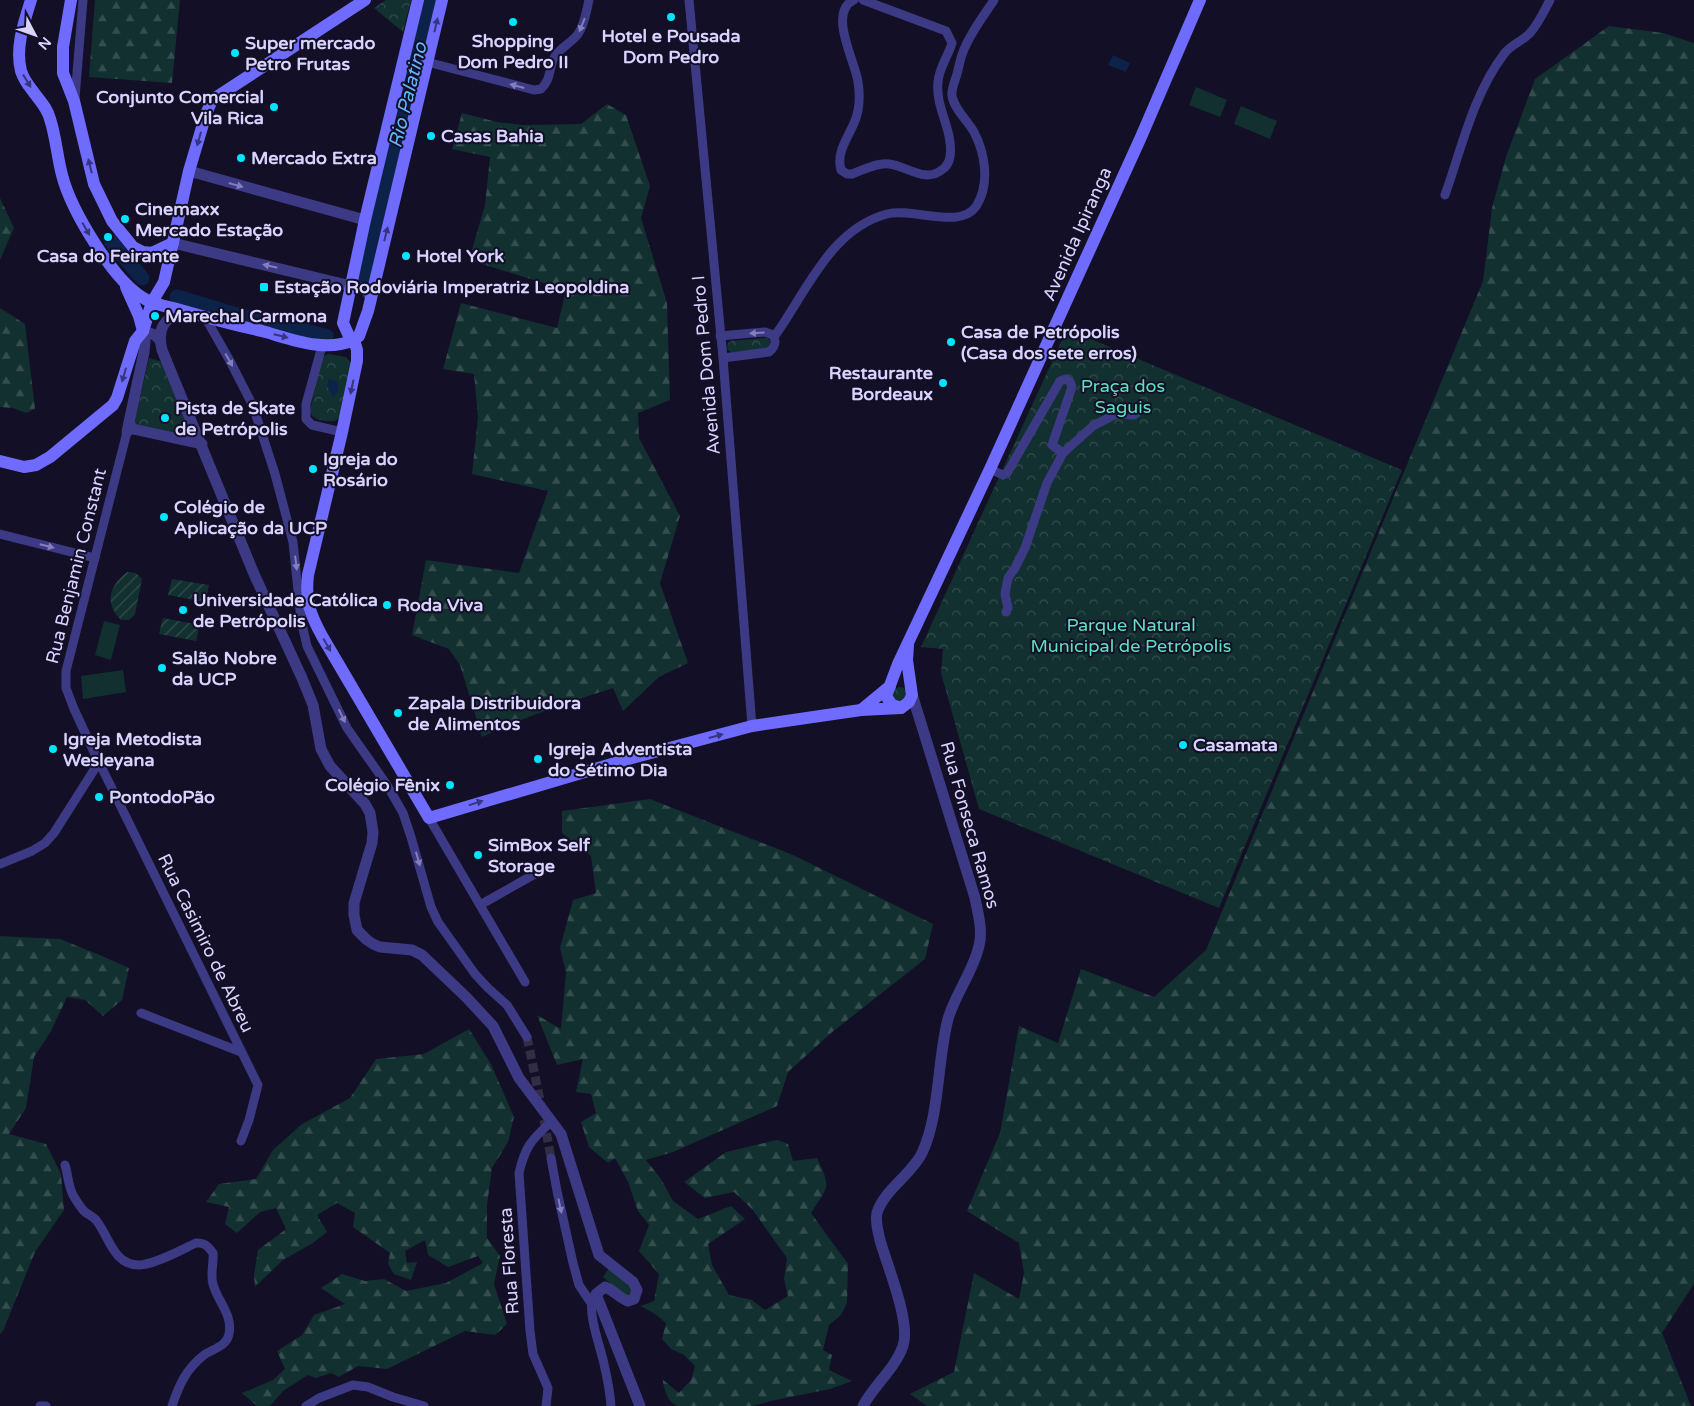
<svg xmlns="http://www.w3.org/2000/svg" width="1694" height="1406" viewBox="0 0 1694 1406" font-family="'Varela Round',sans-serif">
  <defs>
    <pattern id="forest-firs" width="22" height="20" patternUnits="userSpaceOnUse" patternTransform="scale(1.25)"><rect width="22" height="20" fill="#12302f"/><path d="M5 1l3.5 6h-7zM16 11l3.5 6h-7z" fill="#344d4e"/></pattern>
    <pattern id="park-crowns" width="20" height="18" patternUnits="userSpaceOnUse" patternTransform="scale(1.25)"><rect width="20" height="18" fill="#12302f"/><path d="M2 6a3 3 0 1 1 6 0M12 15a3 3 0 1 1 6 0" fill="none" stroke="#344d4e"/></pattern>
    <pattern id="garden-furrows" width="10" height="10" patternUnits="userSpaceOnUse" patternTransform="scale(1.25)"><rect width="10" height="10" fill="#12302f"/><path d="M-1 1l2-2M0 10L10 0M9 11l2-2" fill="none" stroke="#344d4e"/></pattern>
  </defs>
  <rect width="100%" height="100%" fill="#130f26"/>
  <g fill="#12302f">
    <path d="M1196 87 1227 100 1220 117 1189 105Z"/>
    <path d="M1241 106 1277 121 1270 139 1234 124Z"/>
    <path d="M104 621 120 625 111 660 95 655Z"/>
    <path d="M123 670 126 692 83 699 81 676Z"/>
    <path d="M609 1268 627 1283 632 1291 629 1296 623 1295 603 1277Z"/>
  </g>
  <g fill="url(#forest-firs)">
    <path d="M95 0H180L172 83 89 77Z"/>
    <path d="M1609 26 1663 33 1694 43V1284L1662 1333 1691 1406H927L910 1394 954 1372 974 1273 1019 1299 1024 1273 1019 1243 967 1211 1000 1133 1019 1026 1058 1043 1081 969 1154 997 1206 950 1483 281 1492 208 1506 157 1535 79Z"/>
    <path d="M607 104 626 115 650 186 641 218 667 303 670 400 638 413 639 438 680 516 660 583 688 663 659 677 623 711 613 688C569 702 524 717 482 737L460 665 449 649 412 635 426 560 519 573 548 491 472 474 478 417 474 374 443 369 461 303 557 328 566 290 469 260 485 205 490 157 452 149 462 113 497 122 523 125 581 124Z"/>
    <path d="M0 198 14 228 0 260Z"/>
    <path d="M0 308 25 324 35 409 26 413 13 408 0 407Z"/>
    <path d="M650 799 793 855 933 924 925 959 831 1033 788 1072 777 1106 673 1152 646 1160 661 1179 673 1201 698 1219 731 1206 745 1219 708 1244 712 1265 729 1295 752 1300 765 1310 788 1296 784 1279 787 1258 752 1209 734 1192 705 1198 684 1182 726 1152 777 1140 788 1144 793 1161 817 1158C832 1189 828 1186 811 1213L848 1264 847 1303 841 1315 829 1325 823 1350 832 1355 829 1370 852 1381 830 1389 771 1401 753 1406H677C666 1401 665 1389 662 1379L679 1393 691 1380 695 1366 684 1355 671 1349 662 1339 666 1323 655 1314 641 1306 654 1301 659 1274 639 1251 649 1225 638 1211 628 1182 615 1158 608 1163 589 1147 581 1122 596 1113 591 1094 576 1092 583 1059 557 1065 537 1015 561 1029 566 973 560 948 573 900 596 893 591 856 562 833V811Z"/>
    <path d="M0 936 60 939 102 956 129 968 122 1000 103 1016 85 1000 67 997 51 1031 34 1057 26 1108 9 1134 46 1144 61 1174 64 1210 35 1252 3 1331 0 1334Z"/>
    <path d="M469 1029 491 1064 514 1117 508 1142 492 1168 487 1205V1238L500 1256 494 1284 507 1324 495 1335 465 1331 387 1369 358 1366 339 1377 331 1373 316 1378 308 1375 283 1391 270 1406H257L242 1393 273 1380 285 1369 277 1351 302 1335 314 1315 345 1304 321 1288 342 1274 365 1281 384 1279 406 1291 446 1283 483 1263 478 1256 448 1267 428 1255 425 1240 405 1251 407 1263 417 1262 411 1280 394 1274 388 1264 390 1253 353 1227 355 1213 337 1203 317 1215 327 1232 313 1243 283 1260 255 1287 254 1275 258 1250 286 1229 276 1208 260 1212 237 1233 225 1224 229 1207 206 1202 219 1184 256 1179 273 1150 302 1124 350 1098 376 1059 424 1054Z"/>
  </g>
  <g fill="url(#park-crowns)">
    <path d="M386 0H411L403 32 374 8Z"/>
    <path d="M1067 329 1402 470 1219 908 979 809 941 673 943 649 921 647Z"/>
    <path d="M764 338H768L770 341 769 348 732 353 727 349 728 343 731 341Z"/>
    <path d="M328 354 346 357 351 363 340 417 335 421C327 422 319 421 312 416L310 411 322 357Z"/>
    <path d="M149 358 163 362 196 441 134 425Z"/>
    <path d="M899 687 904 688 907 693 904 702 894 701 892 691Z"/>
  </g>
  <g fill="url(#garden-furrows)">
    <path d="M127 572 136 573 142 579 135 614 129 620H121C104 603 109 586 127 572Z"/>
    <path d="M172 579 209 585 205 602 168 595Z"/>
    <path d="M163 618 200 625 196 641 159 634Z"/>
  </g>
  <g fill="#0c2248">
    <path d="M1113 55 1130 63 1126 72 1108 65Z"/>
    <path d="M329 379 338 382V392L333 397 327 386Z"/>
  </g>
  <g fill="none" stroke-linecap="round" stroke-linejoin="round">
    <g stroke="#0c2248" stroke-width="15">
      <path d="M111 241 142 278"/>
      <path d="M363 277 430 0"/>
      <path d="M177 297 230 313 326 336"/>
    </g>
    <g stroke="#312d47" stroke-width="9" stroke-dasharray="9 4.5" stroke-linecap="butt">
      <path d="M527 1037 541 1105"/>
      <path d="M544 1120 551 1158"/>
    </g>
    <g stroke="#3d3a85" stroke-width="9">
      <path d="M689 0 723 358 752 726"/>
      <path d="M854 0C827 12 856 63 858 82 860 95 860 110 854 123 848 138 836 152 841 170L847 174H852C863 170 878 162 889 164 907 166 926 184 943 169 947 166 949 162 950 157 954 131 935 108 938 82 939 67 948 57 952 43L946 31 863 0"/>
      <path d="M427 62 534 90 541 89C550 81 549 71 553 60 558 48 571 44 578 34 585 24 586 12 589 0"/>
      <path d="M75 98 83 0"/>
      <path d="M1445 195C1462 147 1473 95 1504 54 1510 45 1523 41 1530 33 1539 23 1544 11 1550 0"/>
      <path d="M205 317 230 361 253 406 275 474 293 542 301 620 307 646 347 728 387 785 403 813 411 837 431 907 438 922 475 974 488 988 507 1005 527 1037"/>
      <path d="M720 336 765 332 773 335C777 342 775 347 769 352L723 358"/>
      <path d="M774 337C806 293 830 229 887 214 913 207 961 231 977 205 990 183 985 153 974 132 968 121 954 109 952 96 951 89 955 81 957 74 959 67 960 59 963 52 970 33 983 17 994 0"/>
      <path d="M322 346 306 404V419L312 425 342 432"/>
      <path d="M127 432 66 671V688L74 709 93 750 258 1085 249 1120 241 1141"/>
      <path d="M990 469 1003 475 1007 473 1060 381 1066 379 1070 382 1072 387 1052 445 1063 453 1093 426 1116 414 1134 415 1141 409"/>
      <path d="M0 534 95 558"/>
      <path d="M1006 612 1008 608 1005 594 1008 578 1015 568 1025 548 1047 483 1063 453"/>
      <path d="M429 818 525 982"/>
      <path d="M0 864 32 851 45 843 54 833 99 762"/>
      <path d="M480 905 542 870"/>
      <path d="M141 1013 241 1052"/>
      <path d="M551 1158 557 1191 573 1263 579 1285 591 1303"/>
      <path d="M65 1165C68 1174 68 1186 73 1195 76 1200 79 1206 84 1211 87 1214 92 1216 96 1220 109 1236 113 1265 139 1265 154 1265 181 1250 196 1243 205 1242 208 1247 213 1253 214 1263 210 1275 213 1284 217 1301 233 1314 229 1334 227 1346 213 1349 204 1355 186 1369 179 1385 172 1406"/>
      <path d="M593 1299C587 1312 601 1349 604 1364 607 1377 610 1392 611 1406"/>
      <path d="M40 1406H46"/>
      <path d="M306 1406 319 1398 353 1385 368 1387 393 1397 424 1406"/>
      <path d="M546 1406 548 1388 533 1354 530 1331 519 1173C525 1147 531 1140 551 1122"/>
    </g>
    <g stroke="#3d3a85" stroke-width="11">
      <path d="M189 171 365 220"/>
      <path d="M173 243 351 286C362 287 367 289 371 299"/>
      <path d="M183 311C163 319 157 329 162 350L254 574 302 678 313 705 321 749 330 766 365 804 370 813 373 832 372 843 354 903V915L357 930 367 940 373 944 380 947 412 950 422 955 466 997 493 1026 519 1078 561 1134 599 1255 633 1282 637 1290 634 1299 628 1301C619 1298 614 1290 605 1287L596 1294 640 1406"/>
      <path d="M129 423 133 429 202 444"/>
      <path d="M127 432 144 352 145 341 143 331 155 335 160 340"/>
      <path d="M863 1406C874 1385 895 1369 903 1346 911 1321 887 1266 880 1240 878 1231 875 1222 877 1213 883 1191 912 1174 922 1153 940 1115 937 1061 948 1019 955 994 973 972 979 946 983 930 978 914 975 898L911 691"/>
    </g>
    <g stroke="#6f6bff" stroke-width="12">
      <path d="M31 0C24 22 15 48 21 71 23 77 28 85 32 90 39 100 47 107 50 119 56 137 57 156 62 175 71 210 113 281 145 299 155 305 166 306 177 309 205 317 233 325 262 331 291 339 325 353 354 340L357 350V361L342 432 308 575C305 601 310 614 322 636L429 818 632 758 752 726 861 710 901 708"/>
      <path d="M71 0 63 47V73L74 101 94 184 112 221 133 247 143 252 152 253 173 243"/>
      <path d="M418 0 365 220 343 323 349 336 354 340 359 336 368 311 442 0"/>
      <path d="M126 287 139 316 143 331"/>
      <path d="M0 461 24 467 36 465 50 457 113 405 117 398 135 341 143 331 152 302 164 282 189 171 206 114 212 100 365 0"/>
      <path d="M908 645 907 660 912 695 909 702 901 708 892 705 886 696 898 664 990 469 1141 137 1200 0"/>
      <path d="M861 710 890 686"/>
    </g>
  </g>
  <defs><path id="oneway-solid" d="M-6-.8H1V-3.2L6.5 0L1 3.2V.8H-6Z" transform="scale(1.25)"/></defs>
  <g fill="#38347d">
    <use href="#oneway-solid" transform="translate(436 25) rotate(-77)"/>
    <use href="#oneway-solid" transform="translate(27 81) rotate(58)"/>
    <use href="#oneway-solid" transform="translate(199 139) rotate(106)"/>
    <use href="#oneway-solid" transform="translate(90 166) rotate(-104)"/>
    <use href="#oneway-solid" transform="translate(86 229) rotate(60)"/>
    <use href="#oneway-solid" transform="translate(386 234) rotate(-76)"/>
    <use href="#oneway-solid" transform="translate(281 336) rotate(14)"/>
    <use href="#oneway-solid" transform="translate(124 375) rotate(106)"/>
    <use href="#oneway-solid" transform="translate(352 387) rotate(102)"/>
    <use href="#oneway-solid" transform="translate(327 645) rotate(60)"/>
    <use href="#oneway-solid" transform="translate(716 736) rotate(-15)"/>
    <use href="#oneway-solid" transform="translate(476 803) rotate(-17)"/>
  </g>
  <g fill="#837fbc">
    <use href="#oneway-solid" transform="translate(582 25) rotate(112)"/>
    <use href="#oneway-solid" transform="translate(517 86) rotate(-165)"/>
    <use href="#oneway-solid" transform="translate(236 185) rotate(16)"/>
    <use href="#oneway-solid" transform="translate(270 266) rotate(-167)"/>
    <use href="#oneway-solid" transform="translate(757 333) rotate(176)"/>
    <use href="#oneway-solid" transform="translate(229 360) rotate(61)"/>
    <use href="#oneway-solid" transform="translate(47 546) rotate(14)"/>
    <use href="#oneway-solid" transform="translate(296 563) rotate(83)"/>
    <use href="#oneway-solid" transform="translate(342 716) rotate(64)"/>
    <use href="#oneway-solid" transform="translate(418 859) rotate(74)"/>
    <use href="#oneway-solid" transform="translate(560 1206) rotate(78)"/>
  </g>
  <g fill="#00e5ff" stroke="#130f26" stroke-width="2">
    <circle cx="671" cy="17" r="5"/>
    <circle cx="513" cy="22" r="5"/>
    <circle cx="235" cy="53" r="5"/>
    <circle cx="274" cy="107" r="5"/>
    <circle cx="431" cy="136" r="5"/>
    <circle cx="241" cy="158" r="5"/>
    <circle cx="125" cy="219" r="5"/>
    <circle cx="108" cy="237" r="5"/>
    <circle cx="406" cy="256" r="5"/>
    <rect x="259" y="282" width="10" height="10" rx="2.5"/>
    <circle cx="155" cy="316" r="5"/>
    <circle cx="951" cy="342" r="5"/>
    <circle cx="943" cy="383" r="5"/>
    <circle cx="165" cy="418" r="5"/>
    <circle cx="313" cy="469" r="5"/>
    <circle cx="164" cy="517" r="5"/>
    <circle cx="387" cy="605" r="5"/>
    <circle cx="183" cy="610" r="5"/>
    <circle cx="162" cy="668" r="5"/>
    <circle cx="398" cy="713" r="5"/>
    <circle cx="1183" cy="745" r="5"/>
    <circle cx="53" cy="749" r="5"/>
    <circle cx="538" cy="759" r="5"/>
    <circle cx="450" cy="785" r="5"/>
    <circle cx="99" cy="797" r="5"/>
    <circle cx="478" cy="855" r="5"/>
  </g>
  <g text-anchor="middle" stroke-width="4" stroke-linejoin="round" paint-order="stroke">
    <g font-size="18" font-weight="bold" fill="#d9d4ff" stroke="#130f26" text-anchor="start">
      <text x="671" y="42" text-anchor="middle">Hotel e Pousada<tspan x="671" dy="21">Dom Pedro</tspan></text>
      <text x="513" y="47" text-anchor="middle">Shopping<tspan x="513" dy="21">Dom Pedro II</tspan></text>
      <text x="245" y="49">Super mercado<tspan x="245" dy="21">Petro Frutas</tspan></text>
      <text x="264" y="103" text-anchor="end">Conjunto Comercial<tspan x="264" dy="21">Vila Rica</tspan></text>
      <text x="441" y="142">Casas Bahia</text>
      <text x="251" y="164">Mercado Extra</text>
      <text x="135" y="215">Cinemaxx<tspan x="135" dy="21">Mercado Estação</tspan></text>
      <text x="108" y="262" text-anchor="middle">Casa do Feirante</text>
      <text x="416" y="262">Hotel York</text>
      <text x="274" y="293">Estação Rodoviária Imperatriz Leopoldina</text>
      <text x="165" y="322">Marechal Carmona</text>
      <text x="961" y="338">Casa de Petrópolis<tspan x="961" dy="21">(Casa dos sete erros)</tspan></text>
      <text x="933" y="379" text-anchor="end">Restaurante<tspan x="933" dy="21">Bordeaux</tspan></text>
      <text x="175" y="414">Pista de Skate<tspan x="175" dy="21">de Petrópolis</tspan></text>
      <text x="323" y="465">Igreja do<tspan x="323" dy="21">Rosário</tspan></text>
      <text x="174" y="513">Colégio de<tspan x="174" dy="21">Aplicação da UCP</tspan></text>
      <text x="193" y="606">Universidade Católica<tspan x="193" dy="21">de Petrópolis</tspan></text>
      <text x="397" y="611">Roda Viva</text>
      <text x="172" y="664">Salão Nobre<tspan x="172" dy="21">da UCP</tspan></text>
      <text x="408" y="709">Zapala Distribuidora<tspan x="408" dy="21">de Alimentos</tspan></text>
      <text x="63" y="745">Igreja Metodista<tspan x="63" dy="21">Wesleyana</tspan></text>
      <text x="1193" y="751">Casamata</text>
      <text x="548" y="755">Igreja Adventista<tspan x="548" dy="21">do Sétimo Dia</tspan></text>
      <text x="440" y="791" text-anchor="end">Colégio Fênix</text>
      <text x="109" y="803">PontodoPão</text>
      <text x="488" y="851">SimBox Self<tspan x="488" dy="21">Storage</tspan></text>
    </g>
    <g font-size="18" fill="#d9d4ff" stroke="#130f26">
      <text transform="translate(1077 234) rotate(-66)" y="6">Avenida Ipiranga</text>
      <text transform="translate(706 365) rotate(-95)" y="6">Avenida Dom Pedro I</text>
      <text transform="translate(76 566) rotate(-76)" y="6">Rua Benjamin Constant</text>
      <text transform="translate(970 825) rotate(74)" y="6">Rua Fonseca Ramos</text>
      <text transform="translate(206 943) rotate(64)" y="6">Rua Casimiro de Abreu</text>
      <text transform="translate(509 1261) rotate(-94)" y="6">Rua Floresta</text>
    </g>
    <g font-size="18" fill="#5fe0c0" stroke="#130f26">
      <text x="1123" y="392">Praça dos<tspan x="1123" dy="21">Saguis</tspan></text>
      <text x="1131" y="631">Parque Natural<tspan x="1131" dy="21">Municipal de Petrópolis</tspan></text>
    </g>
    <g font-size="19" font-style="italic" fill="#62b6ff" stroke="#130f26">
      <text transform="translate(407 95) rotate(-76)" y="7">Rio Palatino</text>
    </g>
  </g>
  <g transform="translate(35 35) rotate(131)" stroke="#130f26" stroke-width="4" paint-order="stroke">
  <path d="M0-4L9 19L0 12L-9 19Z" fill="#d9d4ff"/>
  <text y="-8" font-size="14" font-weight="bold" text-anchor="middle" fill="#d9d4ff">N</text>
  </g>
</svg>
